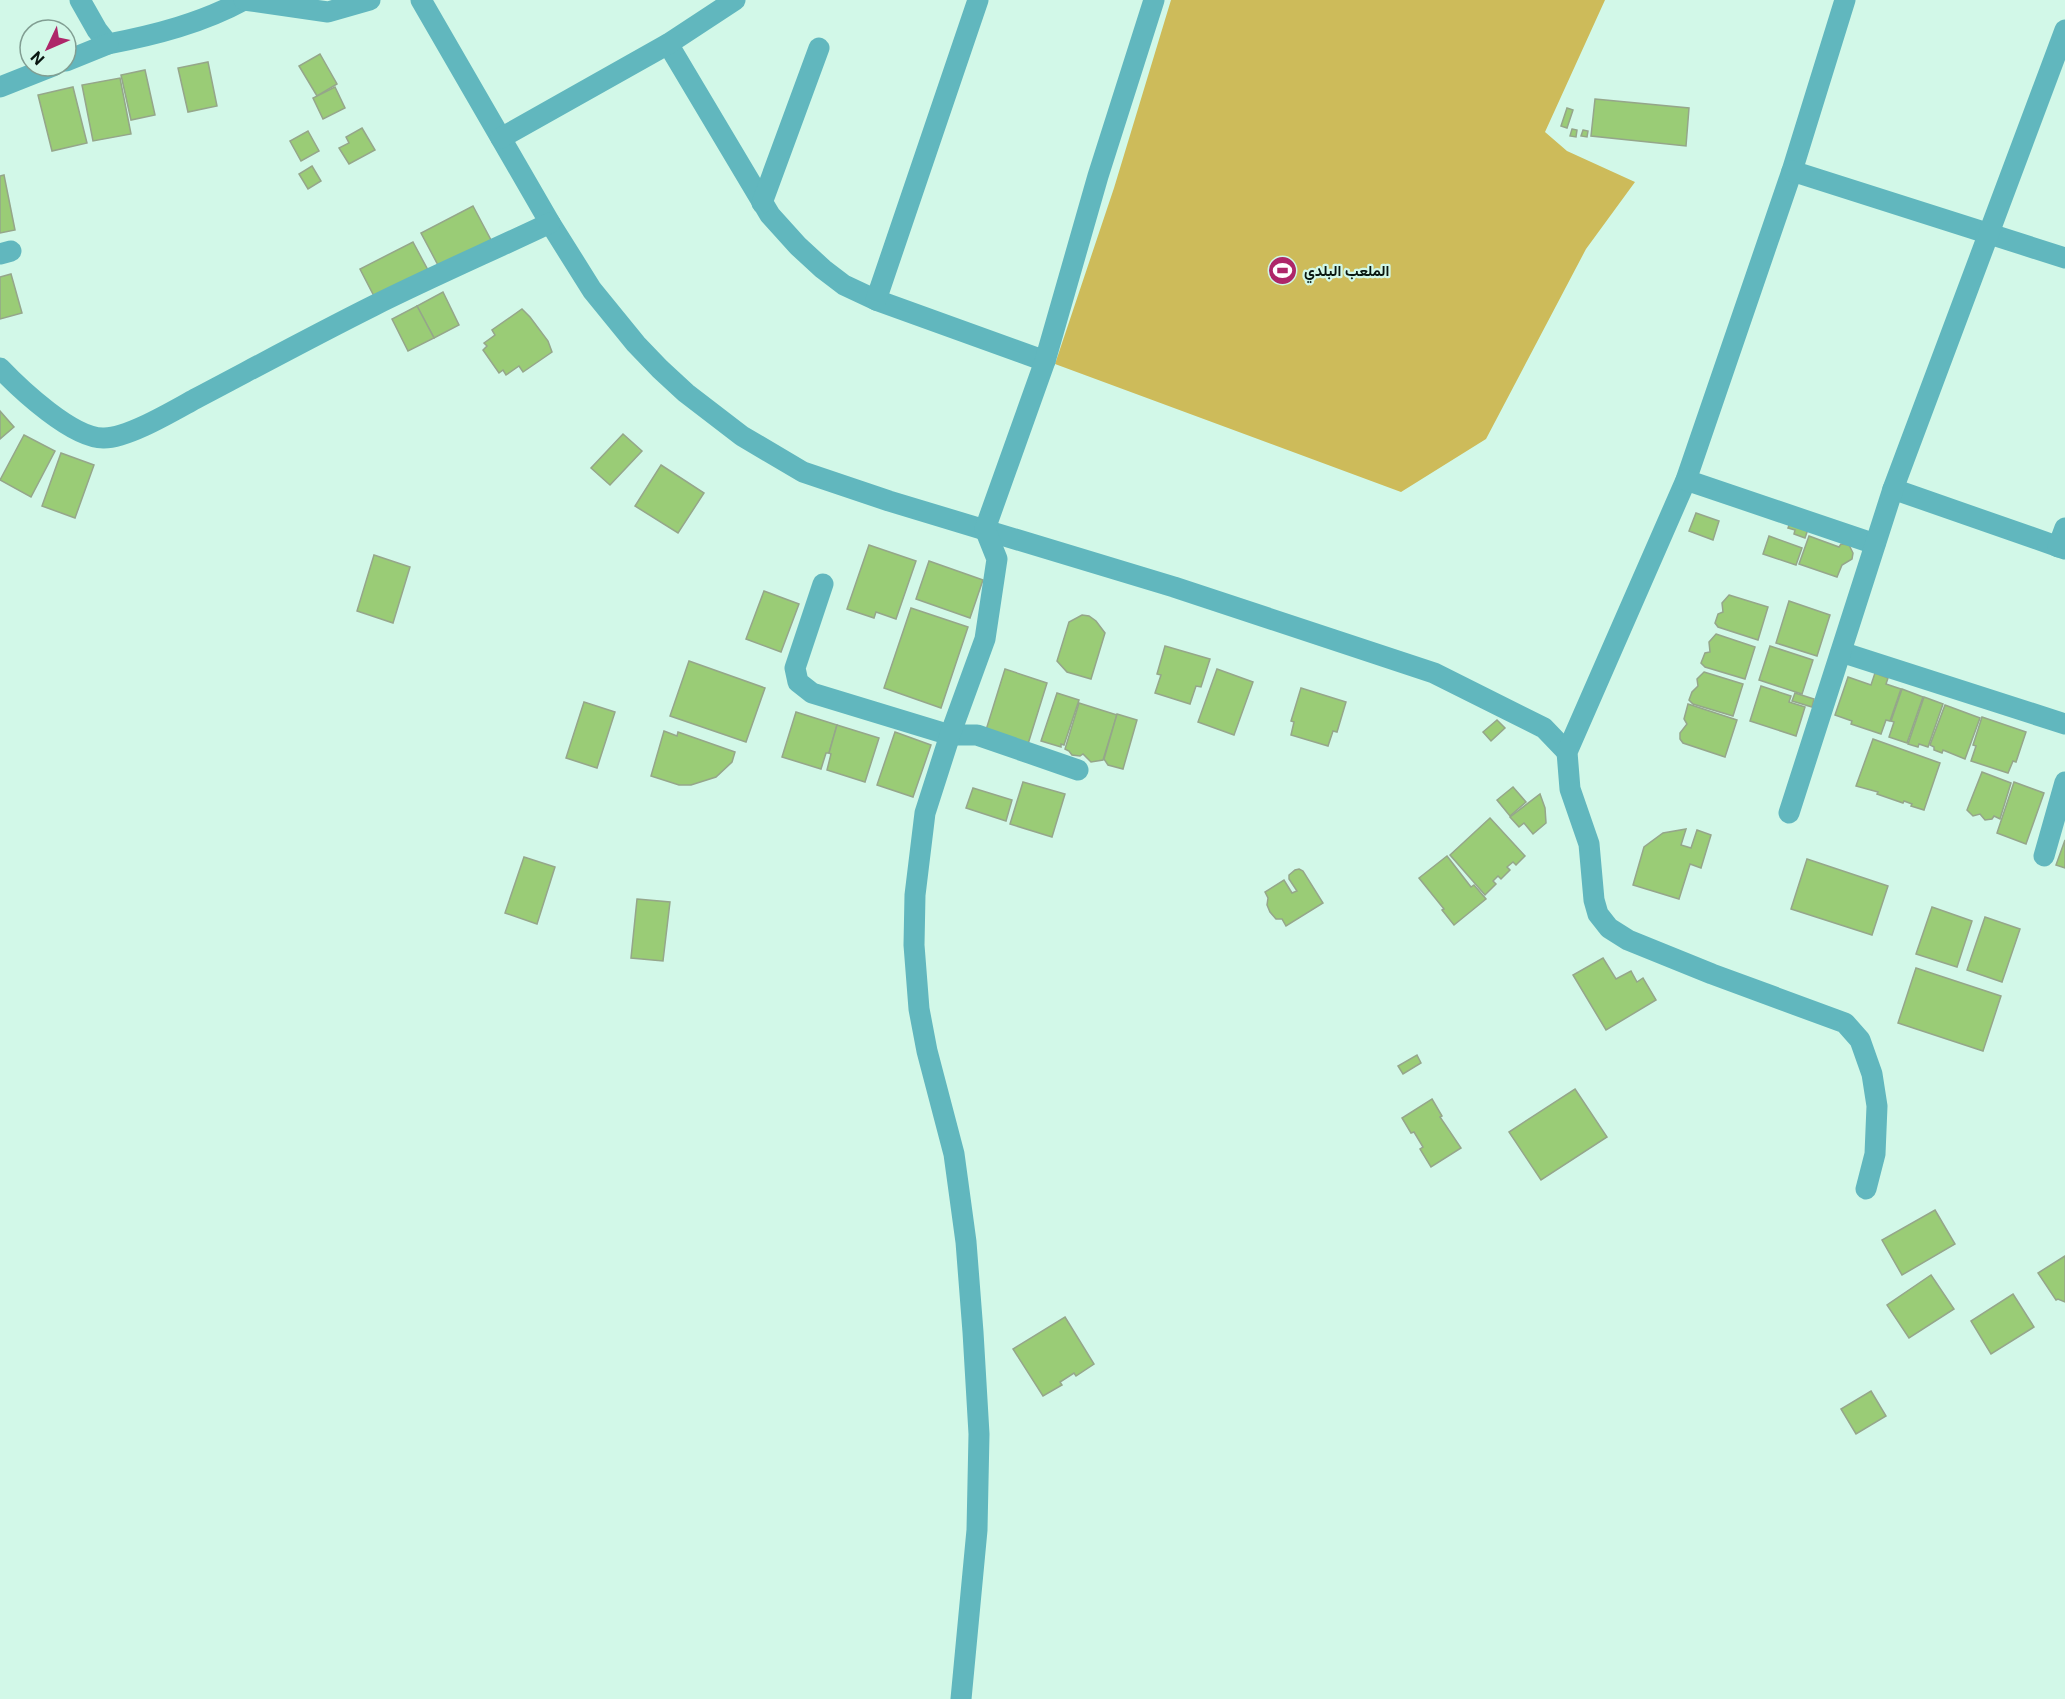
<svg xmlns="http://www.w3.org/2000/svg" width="2065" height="1699" viewBox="0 0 2065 1699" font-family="Roboto,Vazirmatn,sans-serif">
  <rect width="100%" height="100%" fill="#d2f8e8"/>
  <path fill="#cdbb5a" d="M1171 0H1605L1545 132 1567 151 1635 182 1586 249 1486 439 1401 492 1055 364 1114 188Z"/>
  <g fill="#9acc76" stroke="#95a68a" stroke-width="1.5">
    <path d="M320 54 337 84 317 96 299 66Z"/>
    <path d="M208 62 217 106 188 112 178 68Z"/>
    <path d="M145 70 155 115 131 120 121 75Z"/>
    <path d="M120 78 131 134 93 141 82 85Z"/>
    <path d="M73 87 87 143 52 151 38 95Z"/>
    <path d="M335 87 345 108 323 119 313 98Z"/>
    <path d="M1595 99 1689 108 1686 146 1591 136Z"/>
    <path d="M1567 108 1573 110 1567 128 1561 126Z"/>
    <path d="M362 128 375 150 349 164 339 148 349 143 346 137Z"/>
    <path d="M1572 129 1577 130 1576 137 1570 136Z"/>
    <path d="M1583 130 1588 131 1587 137 1581 136Z"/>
    <path d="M308 131 319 151 301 161 290 141Z"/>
    <path d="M312 166 321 181 308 189 299 174Z"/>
    <path d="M4 175 15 230 0 233V176Z"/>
    <path d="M473 206 491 240 439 267 421 233Z"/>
    <path d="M413 242 429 272 376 300 360 269Z"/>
    <path d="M11 274 22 313 0 319V277Z"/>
    <path d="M443 292 459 325 434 338 417 306Z"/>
    <path d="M417 306 434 338 408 351 392 319Z"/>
    <path d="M522 309 530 317 548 341 552 352 523 372 519 366 506 375 503 370 499 373 483 350 487 346 484 343 495 335 492 330Z"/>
    <path d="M0 411 14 427 0 439Z"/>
    <path d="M623 434 642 451 610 485 591 468Z"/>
    <path d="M24 435 55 451 31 497 0 480Z"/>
    <path d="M61 453 94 465 75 518 42 506Z"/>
    <path d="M661 465 704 493 678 533 635 506Z"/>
    <path d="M1696 513 1719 521 1713 540 1689 531Z"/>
    <path d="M1790 523 1808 529 1805 538 1794 534 1795 530 1788 528Z"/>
    <path d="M1769 536 1802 548 1796 565 1763 554Z"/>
    <path d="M1809 536 1839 547 1841 544 1849 545 1853 553 1852 559 1842 565 1837 577 1799 564Z"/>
    <path d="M869 545 916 561 896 619 876 612 874 618 847 609Z"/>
    <path d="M374 555 410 567 393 623 357 611Z"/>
    <path d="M929 561 983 580 970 618 916 599Z"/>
    <path d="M764 591 799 604 781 652 746 639Z"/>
    <path d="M1729 595 1768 607 1758 640 1718 627 1715 623 1718 614 1723 612 1722 603Z"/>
    <path d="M1789 601 1830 615 1817 656 1776 643Z"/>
    <path d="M911 608 968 627 941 708 884 688Z"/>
    <path d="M1082 615 1089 616 1096 621 1105 633 1091 679 1067 672 1057 661 1069 622Z"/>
    <path d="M1716 634 1755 647 1745 679 1705 667 1701 663 1705 653 1710 652 1709 642Z"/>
    <path d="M1165 646 1210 659 1201 687 1196 686 1190 704 1155 693 1161 675 1157 674Z"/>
    <path d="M1770 646 1813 660 1802 694 1759 680Z"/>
    <path d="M689 661 765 688 746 742 670 716Z"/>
    <path d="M1005 669 1047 683 1028 744 986 730Z"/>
    <path d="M1217 669 1253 682 1234 735 1198 722Z"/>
    <path d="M1704 672 1743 684 1733 716 1693 704 1689 700 1692 692 1698 686 1697 679Z"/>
    <path d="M1875 673 1888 678 1886 684 1901 689 1890 721 1886 720 1881 734 1851 724 1852 721 1835 715 1848 677 1871 685Z"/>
    <path d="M1761 686 1791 696 1789 702 1805 707 1796 736 1750 721Z"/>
    <path d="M1301 688 1346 702 1337 732 1333 731 1328 746 1291 735 1294 722 1291 721Z"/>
    <path d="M1902 689 1923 697 1907 743 1889 737 1894 722 1891 721Z"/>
    <path d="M1057 693 1079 700 1064 745 1061 744V747L1041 741Z"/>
    <path d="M1795 693 1814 699 1812 707 1792 701Z"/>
    <path d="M1924 697 1943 704 1928 747 1919 744 1918 747 1908 744Z"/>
    <path d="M584 702 615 712 597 768 566 758Z"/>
    <path d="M1079 703 1117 715 1103 760 1091 762 1083 754 1080 756 1072 755 1069 751 1065 749Z"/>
    <path d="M1688 704 1737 720 1725 757 1683 743 1680 739V733L1687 724 1684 719Z"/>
    <path d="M1945 705 1980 718 1965 759 1943 750 1942 753 1934 750V747L1930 745Z"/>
    <path d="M796 712 837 725 829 753H826L821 769 782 757Z"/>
    <path d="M1117 714 1137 720 1123 769 1108 765 1104 759Z"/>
    <path d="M1982 717 2026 732 2016 762 2013 761 2008 773 1971 761 1976 746 1973 745Z"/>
    <path d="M1497 720 1505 728 1491 741 1483 732Z"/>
    <path d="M837 725 879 738 865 782 827 770 831 754 829 753Z"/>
    <path d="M664 731 677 736 678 732 735 752 732 762 716 777 691 785H679L651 776Z"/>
    <path d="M895 732 931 745 913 797 877 785Z"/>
    <path d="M1873 739 1940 763 1924 810 1911 806 1912 804 1904 801 1903 803 1877 794 1878 792 1856 786Z"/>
    <path d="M1982 772 2011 783 2000 819 1994 816 1992 819 1985 820 1980 814 1973 816 1967 810Z"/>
    <path d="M1023 782 1065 794 1052 837 1010 824Z"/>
    <path d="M2014 782 2044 793 2026 844 1997 833Z"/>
    <path d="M1513 787 1526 802 1510 816 1497 800Z"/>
    <path d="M973 788 1012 800 1006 821 966 808Z"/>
    <path d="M1540 794 1545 808 1546 823 1533 834 1524 823 1519 827 1510 817Z"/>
    <path d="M1490 818 1525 856 1516 865 1513 862 1507 867 1510 870 1501 879 1498 876 1493 881 1496 884 1485 895 1450 855Z"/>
    <path d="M1686 829 1681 845 1691 848 1697 830 1711 835 1701 868 1690 864 1679 899 1633 885 1644 847 1663 833Z"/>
    <path d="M2065 840V868L2056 865Z"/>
    <path d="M1447 856 1471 887 1474 885 1486 899 1454 925 1442 910 1444 909 1419 878Z"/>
    <path d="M524 857 555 867 537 924 505 913Z"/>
    <path d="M1807 859 1888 886 1872 935 1791 909Z"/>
    <path d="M1299 869 1303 871 1323 903 1286 926 1282 919H1276L1270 912 1267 905 1268 898 1265 892 1284 880 1292 893 1297 891 1289 879V875L1295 870Z"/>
    <path d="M637 899 670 902 663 961 631 958Z"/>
    <path d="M1932 907 1972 921 1957 967 1916 954Z"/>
    <path d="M1985 917 2020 929 2002 982 1967 970Z"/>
    <path d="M1603 958 1616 979 1631 971 1637 982 1643 978 1656 1000 1606 1030 1573 975Z"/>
    <path d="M1916 968 2001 996 1983 1051 1898 1023Z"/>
    <path d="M1417 1055 1421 1063 1403 1074 1398 1066Z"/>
    <path d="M1575 1089 1607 1137 1541 1180 1509 1132Z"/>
    <path d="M1432 1099 1442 1116 1440 1117 1461 1148 1431 1167 1420 1149 1423 1147 1414 1132 1411 1133 1402 1118Z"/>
    <path d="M1935 1210 1955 1244 1902 1275 1882 1240Z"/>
    <path d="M2065 1256V1302L2058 1299 2056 1300 2038 1273Z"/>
    <path d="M1931 1275 1954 1309 1909 1338 1887 1305Z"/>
    <path d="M2013 1294 2034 1327 1991 1354 1971 1321Z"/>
    <path d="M1065 1317 1094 1364 1076 1376 1074 1373 1060 1382 1062 1385 1043 1396 1013 1349Z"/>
    <path d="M1871 1391 1886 1416 1856 1434 1841 1409Z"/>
  </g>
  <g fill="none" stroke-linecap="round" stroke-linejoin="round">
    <g stroke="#61b7be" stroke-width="21">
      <path d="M80 0 97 30 108 44C155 35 202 23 244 0"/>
      <path d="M244 0 328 12 370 0"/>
      <path d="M421 0 550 223 592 290 636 344 660 369 686 393 742 436 803 472 889 501 1174 587 1434 673 1544 728 1567 752"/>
      <path d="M1845 0 1792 171 1686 480 1567 752 1570 789 1589 844 1594 900 1598 914 1609 928 1628 940 1712 974 1845 1023 1860 1040 1872 1074 1877 1106 1875 1154 1866 1189"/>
      <path d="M668 44 770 215 798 246 823 269 844 285 876 300 1045 361"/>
      <path d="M66 61 108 44"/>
      <path d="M0 87 53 66"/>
      <path d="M501 138 668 44 735 0"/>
      <path d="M1792 171 2065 258"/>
      <path d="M762 203 819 48"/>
      <path d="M0 254 11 251"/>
      <path d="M876 300 978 0"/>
      <path d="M0 368C20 389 73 439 104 438 128 438 173 411 195 399 254 368 313 336 373 306 431 277 491 251 550 223"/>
      <path d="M1686 480 1875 544"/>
      <path d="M1893 489 2065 549"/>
      <path d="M2058 547 2065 528"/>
      <path d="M823 584 795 668 798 682 812 693 950 735H977L1078 770"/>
      <path d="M1841 652 2065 724"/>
      <path d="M1789 813 1893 489 2065 30"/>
      <path d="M2044 856 2065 782"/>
      <path d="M961 1699 977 1530 979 1434 973 1332 966 1242 954 1154 927 1051 919 1009 914 945 915 895 925 813 950 735 985 639 997 559 985 529 1045 361 1098 176 1154 0"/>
    </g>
  </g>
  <defs>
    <symbol id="stadium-disc" viewBox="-11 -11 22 22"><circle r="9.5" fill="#ae2669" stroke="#d2f8e8"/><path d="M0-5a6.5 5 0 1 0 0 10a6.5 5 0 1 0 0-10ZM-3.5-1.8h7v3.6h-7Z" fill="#fff"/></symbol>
  </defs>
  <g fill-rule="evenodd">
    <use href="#stadium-disc" x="1266" y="254" width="33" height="33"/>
  </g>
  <g text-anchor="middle" stroke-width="4.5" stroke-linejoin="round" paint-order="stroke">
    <g font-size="15" font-weight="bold" fill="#081610" stroke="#d2f8e8" text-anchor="start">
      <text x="1304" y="276">الملعب البلدي</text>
    </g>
  </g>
  <g transform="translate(48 48) rotate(226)"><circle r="28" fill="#d2f8e8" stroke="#819e92" stroke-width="1.5"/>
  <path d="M0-4.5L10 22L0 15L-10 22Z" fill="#ae2669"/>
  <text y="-9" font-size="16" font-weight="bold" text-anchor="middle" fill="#081610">N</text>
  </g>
</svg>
